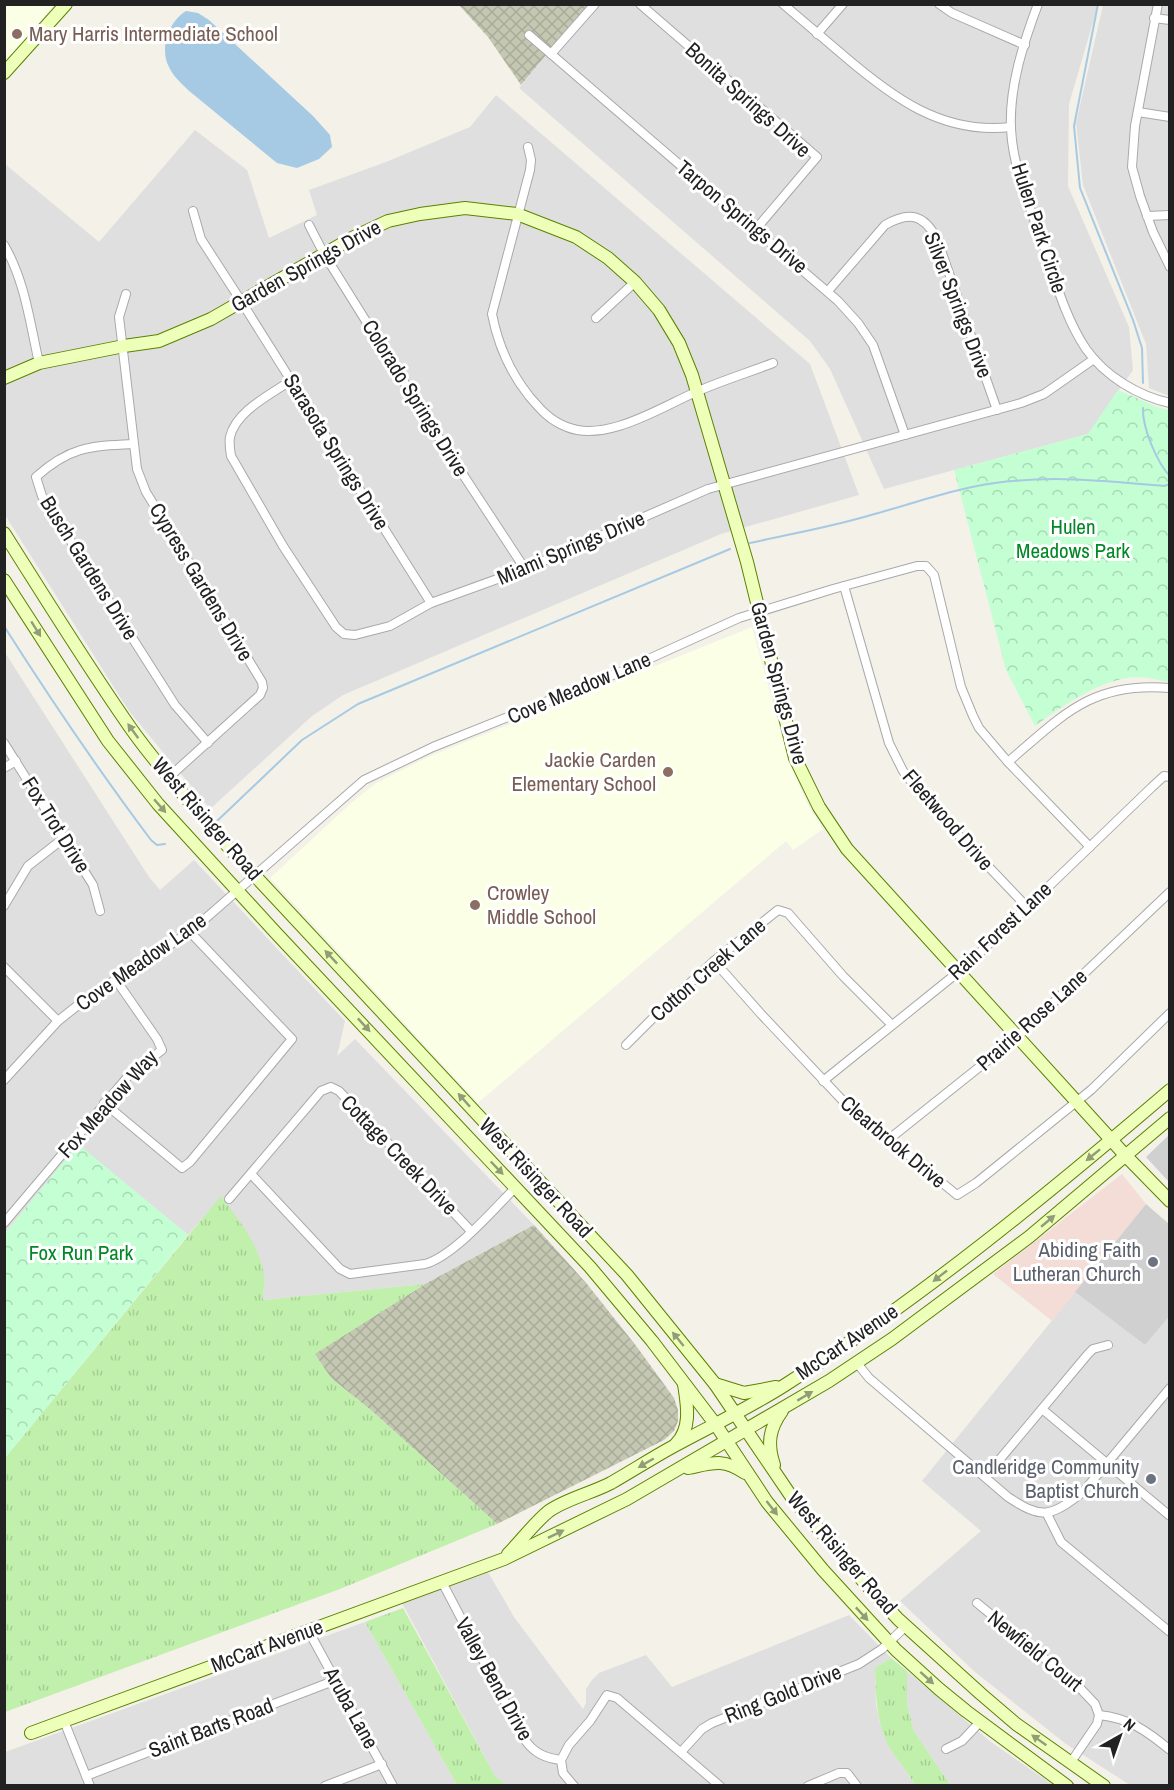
<svg xmlns="http://www.w3.org/2000/svg" width="1174" height="1790" viewBox="0 0 1174 1790" font-family="'Archivo Narrow',sans-serif">
  <defs>
    <pattern id="construction-cross-hatch" width="8" height="8" patternUnits="userSpaceOnUse" patternTransform="scale(1.5)"><rect width="8" height="8" fill="#c4c8b2"/><path d="M0 0l8 8M0 8l8-8" fill="none" stroke="#a8ac99"/></pattern>
    <pattern id="grass-tufts" width="24" height="20" patternUnits="userSpaceOnUse" patternTransform="scale(1.5)"><rect width="24" height="20" fill="#c0f0ab"/><path d="M3 7l-1-3M5 7V3M7 7l1-3M15 17l-1-3M17 17v-4M19 17l1-3" fill="none" stroke="#a5ce93"/></pattern>
    <pattern id="park-crowns" width="20" height="18" patternUnits="userSpaceOnUse" patternTransform="scale(1.5)"><rect width="20" height="18" fill="#c4fed3"/><path d="M2 6a3 3 0 1 1 6 0M12 15a3 3 0 1 1 6 0" fill="none" stroke="#a8d9b5"/></pattern>
  </defs>
  <rect width="100%" height="100%" fill="#f3f1e8"/>
  <g fill="#e0dfdf">
    <path d="M588 5H1098L1069 104 1068 186 1129 327 1133 370 1088 434 884 489 830 369 810 341 519 88Z"/>
    <path d="M1103 5H1169V396L1149 388 1146 344 1083 185 1076 123Z"/>
    <path d="M496 95 810 364 859 495 721 534 343 695 312 716 210 809 129 711 5 515V164L99 242 195 130 247 170 269 238 317 215 309 190 386 162 470 127Z"/>
    <path d="M4 651 149 877 160 890 194 860 345 1021 337 1056 355 1039 534 1225 425 1284 263 1300 264 1277 221 1197 188 1235 78 1145 5 1233Z"/>
    <path d="M1075 1292 1145 1345 1169 1315V1785H1130L1066 1744 975 1672 900 1601 981 1531 922 1481Z"/>
    <path d="M488 1572 514 1617 583 1709 586 1703V1689L592 1680 599 1673 646 1655 672 1687 849 1615 891 1658 875 1668 876 1705 880 1724 891 1749 915 1785H506L495 1776 402 1603Z"/>
    <path d="M365 1622 457 1785 5 1786V1752Z"/>
    <path d="M907 1671 991 1742 1053 1785H950L914 1731 907 1704Z"/>
  </g>
  <path fill="#f4ddd7" d="M1122 1174 1146 1204 1052 1321 993 1274Z"/>
  <g fill="#faffe5">
    <path d="M5 4 54 5 5 63 4 5Z"/>
    <path d="M752 627 789 761 808 805 823 829 793 850 786 841 478 1103 270 878 350 804 376 783 428 757Z"/>
  </g>
  <g fill="#d0d0d0">
    <path d="M1169 1135V1182L1146 1157Z"/>
    <path d="M1146 1204 1169 1224 1170 1315 1145 1345 1075 1292Z"/>
  </g>
  <g fill="url(#construction-cross-hatch)">
    <path d="M459 5H588L521 85 488 37Z"/>
    <path d="M534 1225 587 1284 637 1347 674 1398 678 1410V1421L674 1431 664 1440 497 1524 373 1412 331 1378 314 1354 425 1284Z"/>
  </g>
  <g fill="url(#grass-tufts)">
    <path d="M221 1196C239 1221 260 1244 264 1276 265 1283 263 1292 263 1300L425 1284 315 1354 331 1378 373 1412 497 1524 340 1589 5 1712V1458Z"/>
    <path d="M403 1608 495 1776 506 1785H457L365 1622Z"/>
    <path d="M891 1658 907 1671V1704L914 1731 950 1785H915C908 1773 899 1762 891 1750 876 1725 876 1697 875 1668Z"/>
  </g>
  <g fill="url(#park-crowns)">
    <path d="M1118 390 1157 407 1169 410V682C1159 680 1147 677 1137 677 1102 678 1062 706 1035 726L1006 670 954 470 1088 434Z"/>
    <path d="M78 1144 188 1235 5 1458V1233Z"/>
  </g>
  <path fill="#a6cae3" d="M186 11 198 13 209 20 313 116 330 135 332 147 319 159 297 168 277 163 188 90C181 83 173 76 169 67 159 49 169 21 186 11Z"/>
  <g fill="none" stroke-linecap="round" stroke-linejoin="round">
    <g stroke="#a6cae3" stroke-width="2">
      <path d="M1098 4 1074 126 1080 188 1133 320 1142 348 1143 383"/>
      <path d="M1143 408C1142 427 1157 463 1170 476"/>
      <path d="M750 543C790 534 831 527 871 515 912 504 952 489 995 483 1052 475 1108 481 1164 486L1170 484"/>
      <path d="M4 626C51 700 99 771 151 840L157 845 165 844"/>
      <path d="M216 822 302 740 358 704 730 549"/>
    </g>
    <defs>
      <g id="street">
        <path d="M640 4 817 157 756 229"/>
        <path d="M783 4C803 21 823 38 843 55 892 97 942 135 1011 127"/>
        <path d="M939 4 952 13 1025 45"/>
        <path d="M1038 4C1023 44 1009 87 1011 129 1013 169 1030 207 1043 244 1055 279 1065 318 1086 349 1105 376 1138 396 1170 403"/>
        <path d="M1158 4 1135 126 1132 167 1140 196 1153 232 1170 267"/>
        <path d="M1154 18 1170 20"/>
        <path d="M817 34 843 4"/>
        <path d="M529 35 838 301 858 323 873 345 905 435"/>
        <path d="M551 54 595 4"/>
        <path d="M1138 112 1170 117"/>
        <path d="M528 147 531 160 530 170 492 314C498 345 509 371 529 396 540 409 550 421 567 427 606 443 661 407 696 392 721 381 747 373 773 363"/>
        <path d="M193 211 201 239 241 301 431 603"/>
        <path d="M1147 216 1170 215"/>
        <path d="M309 225 324 254 439 438 525 569"/>
        <path d="M4 245C25 281 30 323 39 363"/>
        <path d="M828 291 885 225C909 211 924 214 937 239L997 410"/>
        <path d="M126 294 119 317 137 469 146 492 262 682 263 688 260 695 168 778"/>
        <path d="M596 318 635 282"/>
        <path d="M290 381C270 395 236 411 230 437 229 443 230 450 231 456L283 546 336 627 344 634 355 635 390 626 431 603 525 569 708 489 1021 403 1044 394 1094 359"/>
        <path d="M133 444C90 446 69 447 36 477L42 496 175 705 208 743"/>
        <path d="M844 586 889 743 903 771 927 802 1027 907"/>
        <path d="M4 743 93 885 100 911"/>
        <path d="M1008 762C1063 715 1092 681 1170 688"/>
        <path d="M4 768 16 761"/>
        <path d="M4 906 28 866 64 838"/>
        <path d="M714 961 761 1014 845 1103 957 1195 976 1183 1091 1090 1170 1013"/>
        <path d="M4 967 58 1021"/>
        <path d="M626 1045 668 1003 714 961 778 910 788 913 843 976 892 1025"/>
        <path d="M4 1080 58 1021 87 998 190 932 364 780 433 747 620 672 739 618 833 589 917 566H926L934 575 961 687 973 716 979 728 1008 762 1090 847"/>
        <path d="M823 1081 967 965 1152 787 1164 776 1170 777"/>
        <path d="M104 1103 182 1168 190 1162 292 1039 190 932"/>
        <path d="M888 1140 1017 1037 1170 892"/>
        <path d="M251 1174 340 1269 350 1274 425 1264C454 1256 494 1209 516 1187"/>
        <path d="M229 1199 321 1091 331 1087 339 1091 471 1231"/>
        <path d="M4 1223 130 1074 162 1050 157 1039 116 980"/>
        <path d="M857 1363 869 1378 1008 1497C1043 1520 1050 1517 1083 1492L1170 1388"/>
        <path d="M1042 1409 1170 1516"/>
        <path d="M985 1477 1088 1354 1093 1349 1108 1345"/>
        <path d="M1047 1514 1061 1542 1170 1632"/>
        <path d="M442 1582 525 1740C534 1753 545 1758 561 1760"/>
        <path d="M977 1603 1078 1686 1095 1704 1099 1715 1097 1724 1071 1762"/>
        <path d="M308 1630 393 1786"/>
        <path d="M1099 1715C1129 1718 1147 1731 1170 1750"/>
        <path d="M64 1721 90 1786"/>
        <path d="M946 1749 962 1741 980 1722"/>
        <path d="M681 1752 702 1729 712 1723 859 1664 882 1649 906 1626"/>
        <path d="M86 1776 336 1680"/>
        <path d="M325 1786 382 1764"/>
        <path d="M574 1786 563 1773 561 1760 569 1745 590 1721 607 1695 617 1698 720 1786"/>
        <path d="M808 1786 839 1773H847L857 1786"/>
      </g>
      <g id="secondary">
        <path d="M4 73 66 4"/>
        <path d="M4 378 39 363 124 346 159 341 211 319 354 237 388 221 420 214 465 208 517 214 576 237 608 258 635 282 659 310 679 343 692 375 747 562 795 758 819 807 847 849 1125 1155 1170 1201"/>
        <path d="M4 533C46 599 87 666 132 730 162 772 197 810 231 850L627 1275 715 1384 793 1499 864 1582 898 1619 981 1694 1016 1724 1104 1786"/>
        <path d="M4 580 108 741 158 804 276 933 590 1267 652 1341 716 1425 767 1502 823 1570 896 1650 939 1689 966 1711 1067 1786"/>
        <path d="M715 1384 744 1393 776 1387"/>
        <path d="M676 1444C692 1428 687 1404 684 1384"/>
        <path d="M774 1465C767 1444 769 1429 782 1411"/>
        <path d="M688 1468C713 1463 722 1458 745 1473"/>
        <path d="M508 1554C521 1541 535 1522 549 1511 566 1499 592 1493 611 1483 632 1471 652 1458 674 1446 711 1426 749 1408 785 1385 921 1298 1047 1195 1170 1090"/>
        <path d="M31 1733 504 1559 627 1499 829 1381 892 1339 1029 1237 1170 1118"/>
      </g>
    </defs>
    <use href="#street" stroke="#a9a9a9" stroke-width="10"/>
    <use href="#secondary" stroke="#5b8200" stroke-width="14"/>
    <use href="#street" stroke="#fff" stroke-width="8"/>
    <use href="#secondary" stroke="#eeffba" stroke-width="12"/>
  </g>
  <defs><path id="oneway-solid" d="M-6-.8H1V-3.2L6.5 0L1 3.2V.8H-6Z" transform="scale(1.5)"/></defs>
  <g fill="#929c76">
    <use href="#oneway-solid" transform="translate(36 629) rotate(58)"/>
    <use href="#oneway-solid" transform="translate(133 731) rotate(-126)"/>
    <use href="#oneway-solid" transform="translate(160 806) rotate(49)"/>
    <use href="#oneway-solid" transform="translate(331 957) rotate(-133)"/>
    <use href="#oneway-solid" transform="translate(364 1025) rotate(47)"/>
    <use href="#oneway-solid" transform="translate(464 1100) rotate(-132)"/>
    <use href="#oneway-solid" transform="translate(1093 1155) rotate(141)"/>
    <use href="#oneway-solid" transform="translate(497 1168) rotate(46)"/>
    <use href="#oneway-solid" transform="translate(1048 1221) rotate(-40)"/>
    <use href="#oneway-solid" transform="translate(940 1276) rotate(142)"/>
    <use href="#oneway-solid" transform="translate(678 1339) rotate(-129)"/>
    <use href="#oneway-solid" transform="translate(805 1396) rotate(-31)"/>
    <use href="#oneway-solid" transform="translate(646 1463) rotate(150)"/>
    <use href="#oneway-solid" transform="translate(772 1508) rotate(52)"/>
    <use href="#oneway-solid" transform="translate(556 1534) rotate(-26)"/>
    <use href="#oneway-solid" transform="translate(862 1614) rotate(47)"/>
    <use href="#oneway-solid" transform="translate(927 1678) rotate(42)"/>
    <use href="#oneway-solid" transform="translate(1039 1740) rotate(-145)"/>
  </g>
  <g fill="#8d6e63" stroke="#fff" stroke-width="2">
    <circle cx="17" cy="34" r="6"/>
    <circle cx="668" cy="772" r="6"/>
    <circle cx="475" cy="905" r="6"/>
  </g>
  <g fill="#6b7280" stroke="#fff" stroke-width="2">
    <circle cx="1153" cy="1262" r="6"/>
    <circle cx="1151" cy="1479" r="6"/>
  </g>
  <g text-anchor="middle" stroke-width="6" stroke-linejoin="round" paint-order="stroke">
    <g font-size="21" fill="#785e54" stroke="#fff" text-anchor="start">
      <text x="29" y="41">Mary Harris Intermediate School</text>
      <text x="656" y="767" text-anchor="end">Jackie Carden<tspan x="656" dy="24">Elementary School</tspan></text>
      <text x="487" y="900">Crowley<tspan x="487" dy="24">Middle School</tspan></text>
    </g>
    <g font-size="21" fill="#222" stroke="#fff">
      <text transform="translate(748 100) rotate(42)" y="7">Bonita Springs Drive</text>
      <text transform="translate(742 217) rotate(40)" y="7">Tarpon Springs Drive</text>
      <text transform="translate(1039 228) rotate(72)" y="7">Hulen Park Circle</text>
      <text transform="translate(306 266) rotate(-29)" y="7">Garden Springs Drive</text>
      <text transform="translate(958 305) rotate(69)" y="7">Silver Springs Drive</text>
      <text transform="translate(415 398) rotate(58)" y="7">Colorado Springs Drive</text>
      <text transform="translate(336 452) rotate(58)" y="7">Sarasota Springs Drive</text>
      <text transform="translate(571 548) rotate(-23)" y="7">Miami Springs Drive</text>
      <text transform="translate(89 568) rotate(58)" y="7">Busch Gardens Drive</text>
      <text transform="translate(201 582) rotate(59)" y="7">Cypress Gardens Drive</text>
      <text transform="translate(779 683) rotate(75)" y="7">Garden Springs Drive</text>
      <text transform="translate(579 688) rotate(-23)" y="7">Cove Meadow Lane</text>
      <text transform="translate(207 819) rotate(49)" y="7">West Risinger Road</text>
      <text transform="translate(948 820) rotate(49)" y="7">Fleetwood Drive</text>
      <text transform="translate(56 825) rotate(58)" y="7">Fox Trot Drive</text>
      <text transform="translate(1000 931) rotate(-43)" y="7">Rain Forest Lane</text>
      <text transform="translate(141 962) rotate(-35)" y="7">Cove Meadow Lane</text>
      <text transform="translate(708 970) rotate(-41)" y="7">Cotton Creek Lane</text>
      <text transform="translate(1032 1020) rotate(-42)" y="7">Prairie Rose Lane</text>
      <text transform="translate(108 1104) rotate(-48)" y="7">Fox Meadow Way</text>
      <text transform="translate(893 1142) rotate(40)" y="7">Clearbrook Drive</text>
      <text transform="translate(399 1155) rotate(46)" y="7">Cottage Creek Drive</text>
      <text transform="translate(536 1178) rotate(47)" y="7">West Risinger Road</text>
      <text transform="translate(847 1342) rotate(-34)" y="7">McCart Avenue</text>
      <text transform="translate(842 1553) rotate(49)" y="7">West Risinger Road</text>
      <text transform="translate(267 1646) rotate(-20)" y="7">McCart Avenue</text>
      <text transform="translate(1035 1651) rotate(39)" y="7">Newfield Court</text>
      <text transform="translate(494 1679) rotate(61)" y="7">Valley Bend Drive</text>
      <text transform="translate(783 1694) rotate(-22)" y="7">Ring Gold Drive</text>
      <text transform="translate(351 1708) rotate(61)" y="7">Aruba Lane</text>
      <text transform="translate(211 1728) rotate(-21)" y="7">Saint Barts Road</text>
    </g>
    <g font-size="21" fill="#048727" stroke="#fff">
      <text x="1073" y="534">Hulen<tspan x="1073" dy="24">Meadows Park</tspan></text>
      <text x="81" y="1260">Fox Run Park</text>
    </g>
    <g font-size="21" fill="#5b616d" stroke="#fff" text-anchor="end">
      <text x="1141" y="1257">Abiding Faith<tspan x="1141" dy="24">Lutheran Church</tspan></text>
      <text x="1139" y="1474">Candleridge Community<tspan x="1139" dy="24">Baptist Church</tspan></text>
    </g>
  </g>
  <rect width="1174" height="1790" fill="none" stroke="#222222" stroke-width="12"/>
  <g transform="translate(1120 1736) rotate(40)" stroke="#ffffff" stroke-width="4.5" paint-order="stroke">
  <path d="M0-4.5L10 22L0 15L-10 22Z" fill="#222222"/>
  <text y="-9" font-size="16" font-weight="bold" text-anchor="middle" fill="#222222">N</text>
  </g>
</svg>
